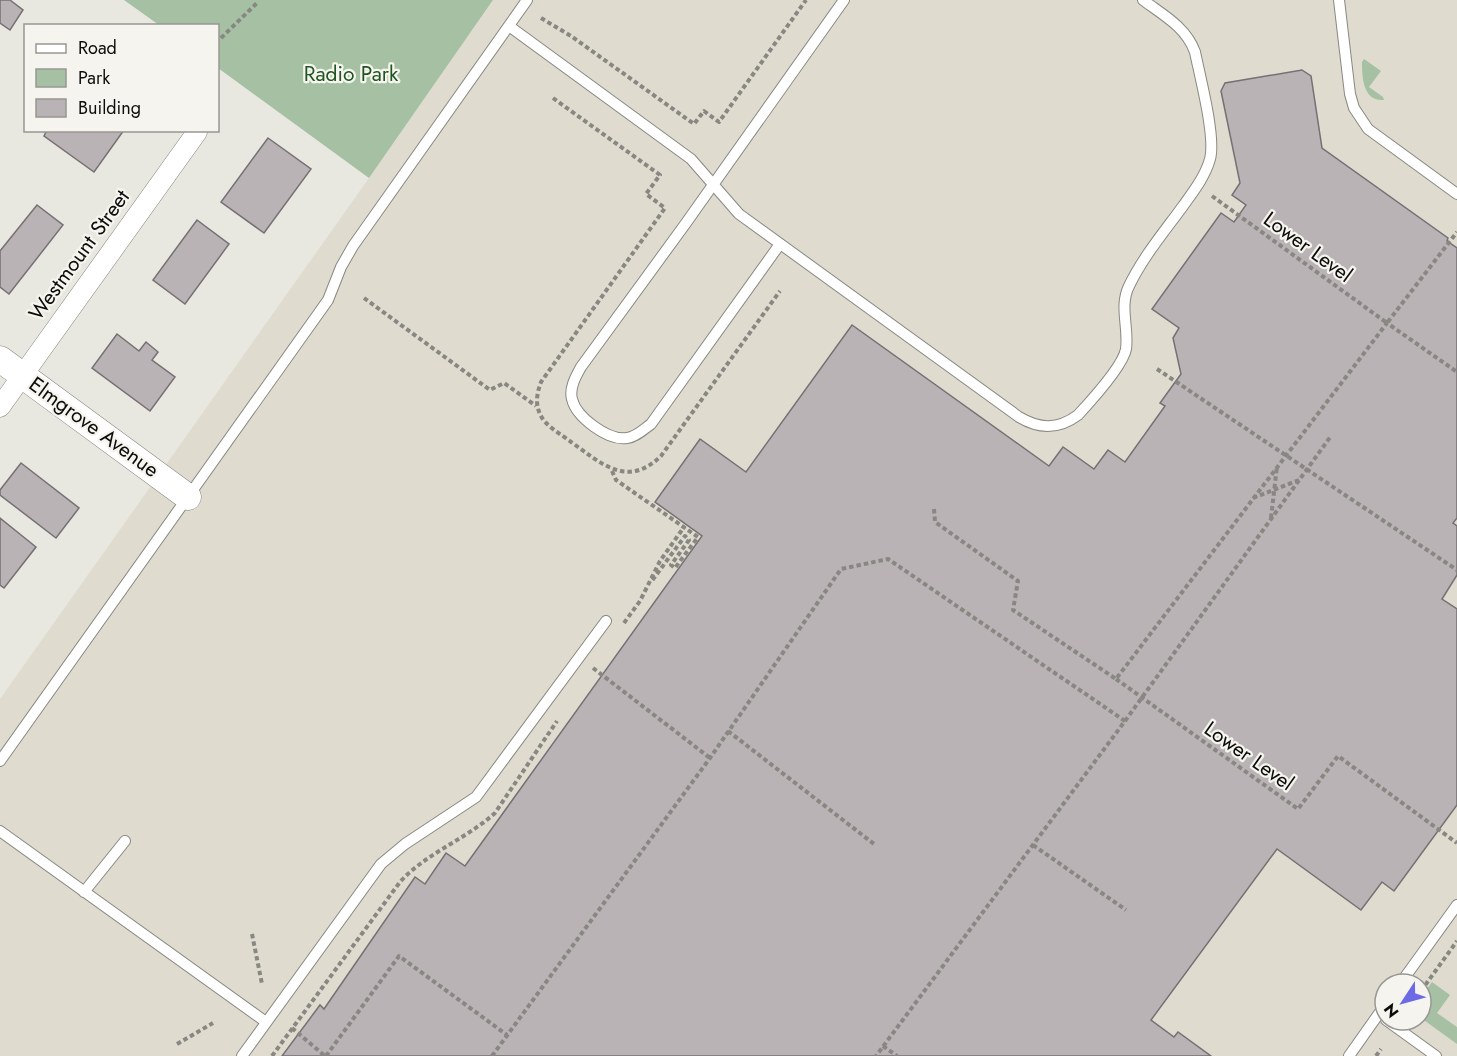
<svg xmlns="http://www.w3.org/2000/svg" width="1457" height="1056" viewBox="0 0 1457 1056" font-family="Jost,sans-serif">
  <rect width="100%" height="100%" fill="#e8e7e0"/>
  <path fill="#dfdccf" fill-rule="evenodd" d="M493 0H1457V1056H0V699L369 178ZM1385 984H1421V1020H1385Z"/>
  <g fill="#a6c0a4">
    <path d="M124 0H493L369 178 218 68V26L159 25Z"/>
    <path d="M1364 59 1381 71 1369 87 1383 97 1384 100C1363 102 1362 77 1362 62Z"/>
    <path d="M1432 982 1450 995 1437 1013 1457 1027V1044L1421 1018V997Z"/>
  </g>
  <g fill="#b9b3b6" stroke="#757073" stroke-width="1.5">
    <path d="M0 0H10L23 10 10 30 0 23Z"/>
    <path d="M1302 70 1311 76 1322 148 1448 238 1447 241 1457 248V518L1453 523 1457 526V575L1442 599 1457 609V805L1394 891 1382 882 1361 910 1277 849 1151 1020 1174 1037 1178 1032 1211 1056H282L320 1005 324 1009 415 877 425 884 446 853 465 866 702 536 655 502 700 439 746 472 852 325 1049 466 1063 447 1094 469 1108 450 1125 462 1165 406 1160 403 1181 374 1173 338 1179 328 1152 309 1221 213 1234 222 1246 205 1232 195 1240 183 1221 91 1225 83Z"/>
    <path d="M47 130H124L94 172 44 136Z"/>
    <path d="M268 138 311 169 264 233 221 202Z"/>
    <path d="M37 205 63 225 9 294 0 287V251Z"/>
    <path d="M197 220 229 244 185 304 153 280Z"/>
    <path d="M117 334 139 351 146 342 158 352 152 360 175 377 150 411 92 368Z"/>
    <path d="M21 463 79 508 56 538 0 495V490Z"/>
    <path d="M0 518 36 547 4 588 0 585Z"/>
  </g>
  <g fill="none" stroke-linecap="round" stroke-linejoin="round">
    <defs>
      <g id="service">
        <path d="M1339 0 1350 94 1354 108 1368 129 1457 194"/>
        <path d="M509 26 691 159 739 214 1019 417C1039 429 1058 430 1078 415 1090 402 1123 366 1126 349 1129 328 1119 306 1129 286 1143 257 1164 232 1183 206 1193 192 1205 177 1210 159 1216 137 1200 77 1195 52 1186 27 1163 15 1143 0"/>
        <path d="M780 244 651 424C644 429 636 437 627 438 608 441 576 417 572 399 569 388 576 376 581 367L686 223 844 0"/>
        <path d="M0 761 328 300 341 267 353 246 527 0"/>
        <path d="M0 831 266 1022"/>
        <path d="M84 892 125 841"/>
        <path d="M1400 984 1457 905"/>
        <path d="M1386 1020 1436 1056"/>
        <path d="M242 1056 381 864 405 844 476 797 606 621"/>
        <path d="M1349 1056 1385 1005"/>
      </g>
      <path id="minor" d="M0 407 197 132"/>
      <path id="tertiary" d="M0 359 188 497"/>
    </defs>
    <use href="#service" stroke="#898882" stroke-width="12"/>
    <use href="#minor" stroke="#898882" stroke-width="21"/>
    <use href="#tertiary" stroke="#898882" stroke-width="27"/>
    <g stroke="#888782" stroke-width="4" stroke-dasharray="4.5 3" stroke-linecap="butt">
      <path d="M541 18 571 36 694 124 704 111 719 122 806 0"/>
      <path d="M221 38 258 2"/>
      <path d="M553 98 660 175 646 194 665 208 541 382C537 393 535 403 540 414 545 426 561 434 571 442 601 463 627 489 661 456L780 291"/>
      <path d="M1212 196 1387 323 1457 232"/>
      <path d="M364 298 490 390 504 383 536 406"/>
      <path d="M1157 369 1457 570"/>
      <path d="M612 471 616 480 698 537 675 568 671 565 689 540 685 536 651 582"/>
      <path d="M1253 498 1299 480"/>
      <path d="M934 509 935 522 1018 581 1013 610 1116 679 1387 323 1457 372"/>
      <path d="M1271 518 1277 466"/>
      <path d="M624 623 640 601 660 561 684 527"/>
      <path d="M593 668 710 758"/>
      <path d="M1116 679 1298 809 1338 756 1457 843"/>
      <path d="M1125 721 1331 436"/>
      <path d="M728 731 874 844"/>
      <path d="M1033 845 1126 910"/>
      <path d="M252 934 262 984"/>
      <path d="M1421 991 1457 941"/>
      <path d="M292 1028 325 1056"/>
      <path d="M177 1044 213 1023"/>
      <path d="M883 1046 897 1056"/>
      <path d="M272 1056 400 882C426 853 465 840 495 813L557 721"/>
      <path d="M326 1056 399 956 507 1035"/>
      <path d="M492 1056 710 758 841 569 888 559 1125 721 876 1056"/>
      <path d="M1376 1056 1381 1049"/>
    </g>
    <use href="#service" stroke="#fff" stroke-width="10"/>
    <use href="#minor" stroke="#fff" stroke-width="20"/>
    <use href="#tertiary" stroke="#fff" stroke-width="26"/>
  </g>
  <g text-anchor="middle" stroke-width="4.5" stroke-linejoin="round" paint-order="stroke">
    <g font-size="21" fill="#205520" stroke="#f5f4ee">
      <text x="351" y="81">Radio Park</text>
    </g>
    <g font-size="21" fill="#0c0c0a" stroke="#f5f4ee">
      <text transform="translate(1308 247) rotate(36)" y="7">Lower Level</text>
      <text transform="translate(79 255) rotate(-54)" y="7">Westmount Street</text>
      <text transform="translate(94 427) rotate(36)" y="7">Elmgrove Avenue</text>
      <text transform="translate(1249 756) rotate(35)" y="7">Lower Level</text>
    </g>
  </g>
  <rect x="24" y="24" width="195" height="108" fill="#f5f4ee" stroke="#989793" stroke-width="1.5"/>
  <rect x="36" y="44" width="30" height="9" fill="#ffffff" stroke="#989793" stroke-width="1.5"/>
  <text x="78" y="54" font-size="18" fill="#0c0c0a">Road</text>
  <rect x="36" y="69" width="30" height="18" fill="#a6c0a4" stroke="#989793" stroke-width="1.5"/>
  <text x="78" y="84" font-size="18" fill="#0c0c0a">Park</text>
  <rect x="36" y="99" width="30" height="18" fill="#b9b3b6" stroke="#989793" stroke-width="1.5"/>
  <text x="78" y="114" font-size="18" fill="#0c0c0a">Building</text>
  <g transform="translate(1403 1002) rotate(234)"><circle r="28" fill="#f5f4ee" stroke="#989793" stroke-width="1.5"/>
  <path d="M0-4.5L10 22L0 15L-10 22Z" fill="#6d6ae5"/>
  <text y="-9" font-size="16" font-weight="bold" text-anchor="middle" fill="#0c0c0a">N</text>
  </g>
</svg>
